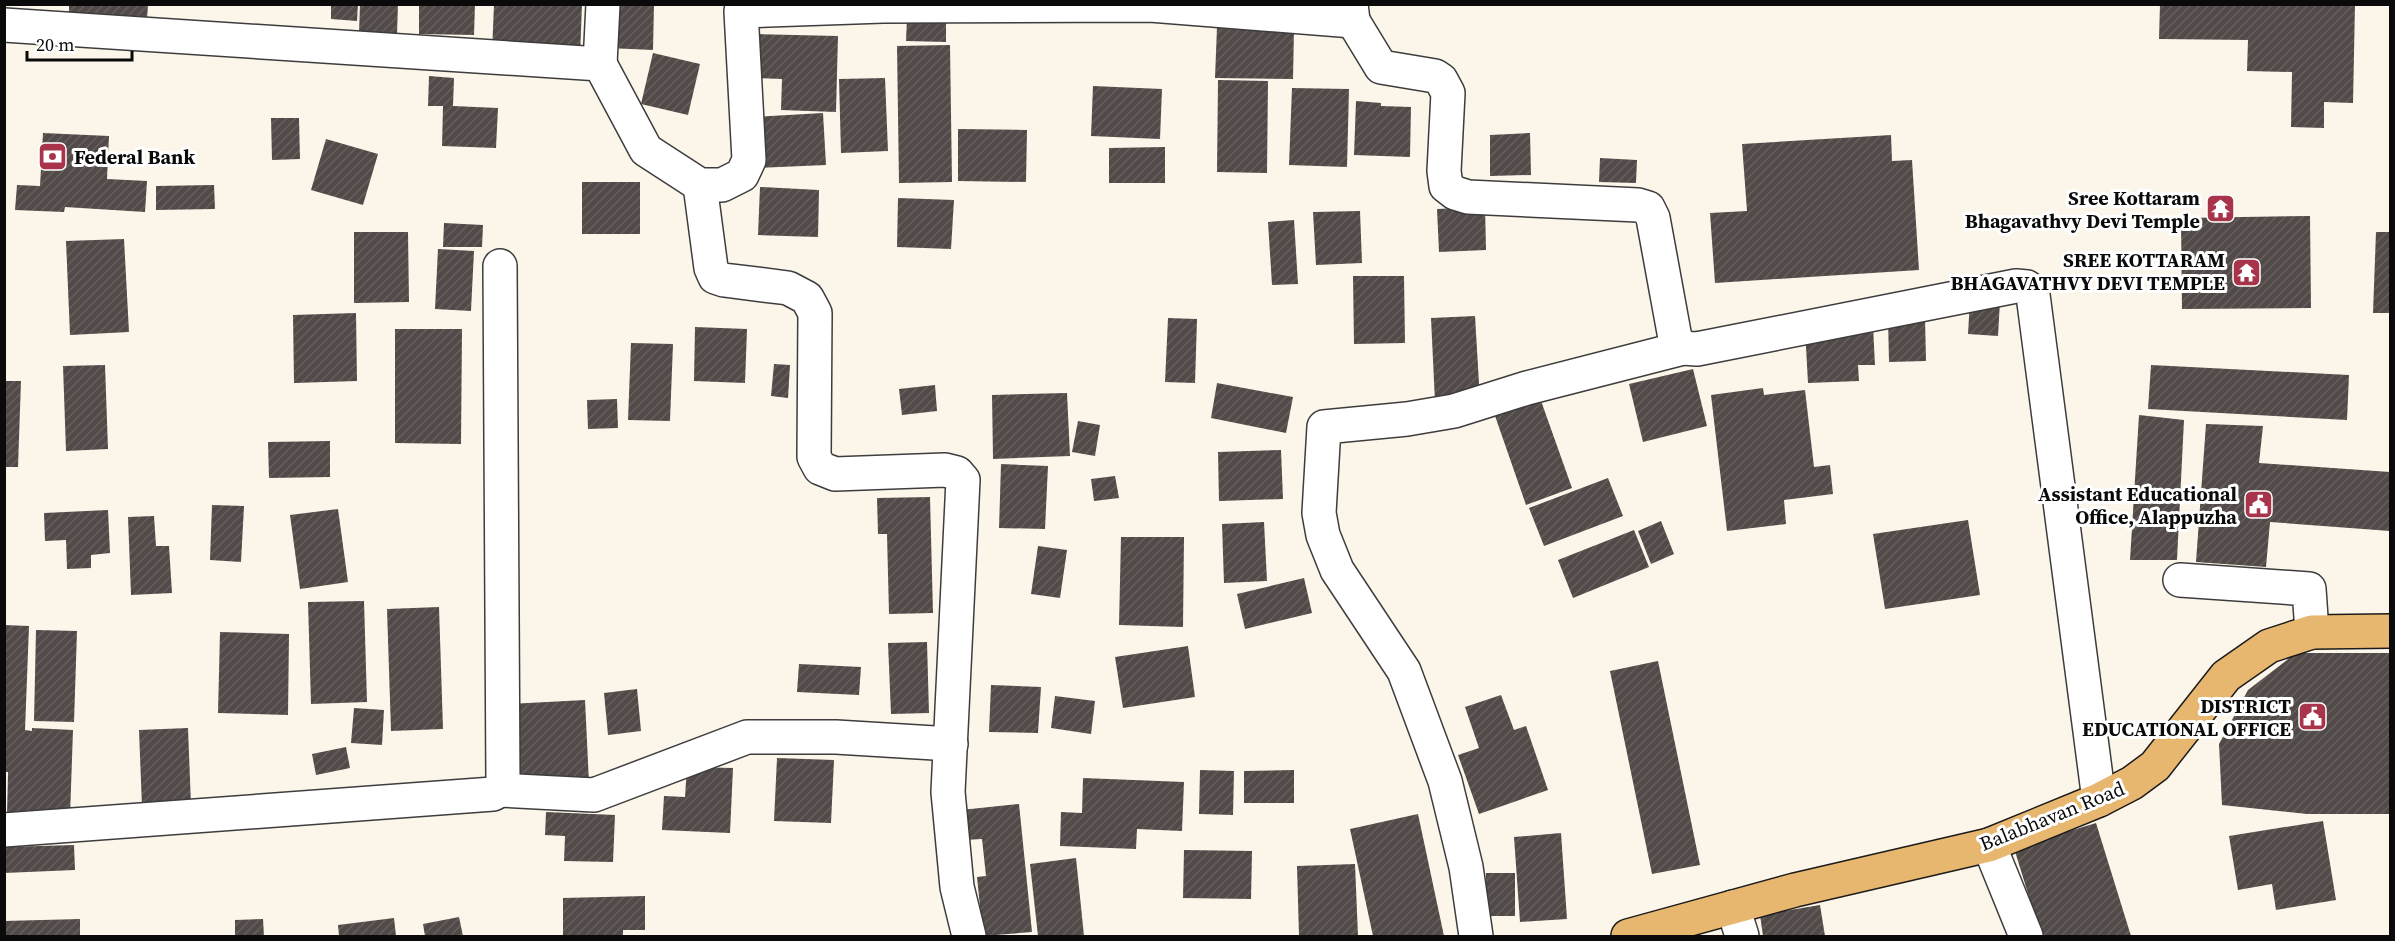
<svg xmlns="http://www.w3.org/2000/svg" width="2395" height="941" viewBox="0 0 2395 941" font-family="'Source Serif 4',serif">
  <defs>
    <pattern id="building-hatch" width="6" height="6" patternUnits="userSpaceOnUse" patternTransform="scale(1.5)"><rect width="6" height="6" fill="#514a48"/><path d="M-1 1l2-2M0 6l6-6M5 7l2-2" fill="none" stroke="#65605e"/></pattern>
  </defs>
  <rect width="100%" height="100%" fill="#fcf6ea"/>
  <g fill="url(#building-hatch)">
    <path d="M69 4H148L147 20 69 19Z"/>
    <path d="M331 4H358L357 21 331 19Z"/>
    <path d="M360 4H398L397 34 359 33Z"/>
    <path d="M419 4H475L474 35 419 34Z"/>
    <path d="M494 4H582L580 57 492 53Z"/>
    <path d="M610 4H654L653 50 608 48Z"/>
    <path d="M2160 4H2355L2353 103 2324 102V128L2291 127 2292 72 2247 71 2248 40 2159 39Z"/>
    <path d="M907 17 946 18V42L906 41Z"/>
    <path d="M1217 27 1294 28 1293 79 1215 78Z"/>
    <path d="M755 34 838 36 836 112 781 110 782 79 754 78Z"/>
    <path d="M950 45 952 182 899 183 897 46Z"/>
    <path d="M653 53 700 64 688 115 641 104Z"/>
    <path d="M429 76 454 78 453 106 498 108 496 148 442 146 443 106H428Z"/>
    <path d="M885 78 888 151 841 153 839 79Z"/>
    <path d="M1218 80 1268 81 1267 173 1217 172Z"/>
    <path d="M1093 86 1162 89 1160 139 1091 136Z"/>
    <path d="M1292 88 1349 89 1347 167 1289 165Z"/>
    <path d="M1356 101 1381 103V106L1411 107 1410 157 1354 155Z"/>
    <path d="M823 113 826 165 756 168 754 117Z"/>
    <path d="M271 118H299L300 159 272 160Z"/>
    <path d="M958 129 1027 130 1026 182 958 181Z"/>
    <path d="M43 133 109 136 107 179 147 181 145 212 65 207 64 212 15 210 17 185 40 186Z"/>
    <path d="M1530 133 1531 175 1490 176V135Z"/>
    <path d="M1891 135 1892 161 1912 160 1919 270 1715 283 1710 213 1747 211 1742 144Z"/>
    <path d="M326 139 378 154 363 205 311 190Z"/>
    <path d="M1165 147V183H1109V148Z"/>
    <path d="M1600 158 1637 160 1636 183 1599 182Z"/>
    <rect x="582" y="182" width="58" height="52"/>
    <path d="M214 185 215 209 156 210V186Z"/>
    <path d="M760 187 819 190 818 237 758 235Z"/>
    <path d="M898 198 954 200 951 249 897 247Z"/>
    <path d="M1485 207 1486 250 1439 252 1437 209Z"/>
    <path d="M1360 211 1362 263 1316 265 1313 212Z"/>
    <path d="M2310 216 2311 308 2182 309 2181 218Z"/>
    <path d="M1294 220 1298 284 1272 285 1268 222Z"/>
    <path d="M444 223 483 225 482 247H443Z"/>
    <path d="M354 232H408L409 302 354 303Z"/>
    <path d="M2376 232H2390V313H2373Z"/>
    <path d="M124 239 129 332 70 335 66 241Z"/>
    <path d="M438 249 474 251 471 311 435 309Z"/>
    <path d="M1353 276H1404L1405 343 1354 344Z"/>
    <path d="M1970 300 2000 301 1998 336 1968 334Z"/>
    <path d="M356 313 357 381 294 383 293 315Z"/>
    <path d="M1475 316 1480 400 1435 402 1431 318Z"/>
    <path d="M1168 318 1197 319 1195 383 1165 382Z"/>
    <path d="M1888 318H1925L1926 361 1889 362Z"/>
    <path d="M1873 326 1875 365H1858L1859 381 1808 383 1805 329Z"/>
    <path d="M695 327 747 329 745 383 694 381Z"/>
    <path d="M395 329H462L461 444 395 443Z"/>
    <path d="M631 343 673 344 670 421 628 420Z"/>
    <path d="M774 364 790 365 788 398 771 396Z"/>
    <path d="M105 365 108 449 66 451 63 366Z"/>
    <path d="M2151 365 2349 375 2347 420 2148 409Z"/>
    <path d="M1693 369 1707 426 1643 442 1629 384Z"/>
    <path d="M4 381H21L18 467H4Z"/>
    <path d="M1217 383 1293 397 1286 433 1211 418Z"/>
    <path d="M935 385 937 411 902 415 899 389Z"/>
    <path d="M1763 388 1764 395 1805 390 1814 467 1830 465 1833 494 1784 500 1786 524 1727 531 1711 395Z"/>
    <path d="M1067 393 1070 456 993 459 992 395Z"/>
    <path d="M1540 398 1572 488 1526 505 1494 413Z"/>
    <path d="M617 399 618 428 588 429 587 400Z"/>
    <path d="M2139 415 2184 420 2177 560H2130Z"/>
    <path d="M1078 421 1100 425 1095 456 1072 452Z"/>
    <path d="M2206 424 2263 426 2259 463 2390 472V531L2270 522 2266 567 2196 562Z"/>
    <path d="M330 441V477L269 478 268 442Z"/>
    <path d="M1281 450 1283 499 1219 501 1218 452Z"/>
    <path d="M1001 464 1048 466 1045 529 999 528Z"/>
    <path d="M1115 476 1119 498 1094 501 1091 479Z"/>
    <path d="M1608 478 1623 516 1544 546 1529 508Z"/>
    <path d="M930 497 933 613 889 614 887 534H878L877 498Z"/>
    <path d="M212 505 244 506 241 562 210 560Z"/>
    <path d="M338 509 348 582 300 589 290 515Z"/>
    <path d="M108 510 110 553 91 555V568L67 569 66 540 45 541 44 513Z"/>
    <path d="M154 516 156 546H169L172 593 131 595 128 517Z"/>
    <path d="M1968 520 1980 595 1885 609 1873 534Z"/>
    <path d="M1661 521 1674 554 1651 564 1638 531Z"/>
    <path d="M1264 522 1267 581 1224 583 1222 524Z"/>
    <path d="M1634 530 1649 567 1573 598 1558 560Z"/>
    <path d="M1121 537H1184L1183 627 1119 625Z"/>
    <path d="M1038 546 1067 550 1060 598 1031 594Z"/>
    <path d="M1304 578 1312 613 1245 629 1237 594Z"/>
    <path d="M364 601 367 702 311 704 308 602Z"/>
    <path d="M439 607 443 729 391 731 387 609Z"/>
    <path d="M4 625 29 626 25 730 32 731V728L73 730 70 817 7 815 8 772H4Z"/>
    <path d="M36 630 77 631 74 722 34 721Z"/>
    <path d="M220 632 289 634 288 715 218 713Z"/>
    <path d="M927 642 929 713 891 714 888 643Z"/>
    <path d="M1188 646 1195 697 1123 708 1115 657Z"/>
    <path d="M2296 653H2390V814H2307L2222 805 2219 744 2248 690Z"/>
    <path d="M1658 661 1700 865 1652 874 1610 671Z"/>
    <path d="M799 664 861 667 859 695 797 692Z"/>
    <path d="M991 685 1041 687 1038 733 989 732Z"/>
    <path d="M637 689 641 731 608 735 604 693Z"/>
    <path d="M1501 695 1514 730 1526 726 1548 790 1479 814 1458 755 1479 748 1465 707Z"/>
    <path d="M1055 696 1095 701 1091 734 1051 728Z"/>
    <path d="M585 700 589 783 513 787 509 704Z"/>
    <path d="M354 708 384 710 382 745 351 743Z"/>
    <path d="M188 728 191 805 142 807 139 730Z"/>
    <path d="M346 747 350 768 316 775 312 754Z"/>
    <path d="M777 758 834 760 831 823 774 821Z"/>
    <path d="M687 767 733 768 730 833 662 830 664 796 685 797Z"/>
    <path d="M1200 770 1234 771 1233 815 1199 814Z"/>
    <path d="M1294 770V803H1244V771Z"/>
    <path d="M1083 778 1184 782 1182 831 1137 829 1136 849 1060 846 1061 812 1082 813Z"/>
    <path d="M1019 804 1032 932 983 936 977 877 986 876 982 839 964 840 961 810Z"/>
    <path d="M546 812 615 815 613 862 564 861 565 836 545 835Z"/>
    <path d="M1418 814 1444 936H1373L1350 829Z"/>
    <path d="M2323 821 2336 900 2276 910 2272 884 2238 890 2229 836Z"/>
    <path d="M2096 823 2131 936H2041L2014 848Z"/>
    <path d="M1561 833 1567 919 1520 922 1514 837Z"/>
    <path d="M74 845 75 870 4 873V847Z"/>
    <path d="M1184 850 1252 851 1251 899 1183 898Z"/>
    <path d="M1076 858 1084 936H1038L1030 864Z"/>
    <path d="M1355 864 1358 936H1299L1297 866Z"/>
    <rect x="1486" y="873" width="29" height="43"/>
    <path d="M645 896V930H623V936H563V898Z"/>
    <path d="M1820 905 1825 936H1763L1760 915Z"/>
    <path d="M459 917 463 936H425L423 924Z"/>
    <path d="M394 918 396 936H339L338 925Z"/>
    <path d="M80 919V936H4V921Z"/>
    <path d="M263 919 264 936H235V920Z"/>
  </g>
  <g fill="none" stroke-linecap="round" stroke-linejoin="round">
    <defs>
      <g id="minor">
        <path d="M1353 21 1381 67 1435 76 1441 80 1448 93 1444 171 1446 186 1455 193 1468 197 1638 205 1648 208 1653 218 1675 338 1683 348 1697 349 2016 286 2027 287 2033 295 2099 800"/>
        <path d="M4 25 600 64 646 150 700 185H722L742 175 749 160 741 11 883 6 1150 5 1353 21 1351 4"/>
        <path d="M600 64 603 4"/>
        <path d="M700 185 711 268 715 277 724 280 788 288 807 298 815 313 814 457 820 468 835 474 945 470 957 473 963 480 948 792 957 887 969 936"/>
        <path d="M2180 580 2309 589 2312 632"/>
        <path d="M500 790 594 795 747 737H836L951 744"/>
        <path d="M4 830 493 794 500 790 503 785 500 266"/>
        <path d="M1989 845 2026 936"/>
        <path d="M1733 907 1742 936"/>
        <path d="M1476 936 1466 867 1445 781 1404 671 1337 570 1323 535 1319 513 1324 427 1407 419 1454 411 1527 388 1683 348"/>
      </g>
      <path id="major" d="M1628 936 1795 890 1989 845 2099 800 2132 783 2155 766 2226 676 2269 646 2312 632 2390 631"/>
    </defs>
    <use href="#minor" stroke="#3d3d3d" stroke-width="36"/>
    <use href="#major" stroke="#1b1b1b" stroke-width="36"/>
    <use href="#minor" stroke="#fff" stroke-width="33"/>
    <use href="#major" stroke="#e8b76f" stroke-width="33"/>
  </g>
  <defs>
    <symbol id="bank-square" viewBox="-11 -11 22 22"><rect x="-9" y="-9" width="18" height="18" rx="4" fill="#a8344b" stroke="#fff"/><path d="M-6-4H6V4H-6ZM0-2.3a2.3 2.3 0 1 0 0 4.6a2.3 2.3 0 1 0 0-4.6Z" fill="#fff"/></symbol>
    <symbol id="temple-square" viewBox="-11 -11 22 22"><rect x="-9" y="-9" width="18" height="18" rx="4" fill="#a8344b" stroke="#fff"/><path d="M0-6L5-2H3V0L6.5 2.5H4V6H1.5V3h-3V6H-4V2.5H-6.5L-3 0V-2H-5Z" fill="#fff"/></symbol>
    <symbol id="civic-square" viewBox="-11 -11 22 22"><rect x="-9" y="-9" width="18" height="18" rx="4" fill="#a8344b" stroke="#fff"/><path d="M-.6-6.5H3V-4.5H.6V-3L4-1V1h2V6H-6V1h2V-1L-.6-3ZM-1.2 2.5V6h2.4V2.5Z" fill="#fff"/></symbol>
  </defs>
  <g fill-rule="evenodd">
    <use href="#bank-square" x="36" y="140" width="33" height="33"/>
    <use href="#temple-square" x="2204" y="192" width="33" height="33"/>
    <use href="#temple-square" x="2230" y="256" width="33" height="33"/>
    <use href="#civic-square" x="2242" y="488" width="33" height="33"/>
    <use href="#civic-square" x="2296" y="700" width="33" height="33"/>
  </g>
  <g text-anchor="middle" stroke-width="6" stroke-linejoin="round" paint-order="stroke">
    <g font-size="20" font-weight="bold" fill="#0a0a0a" stroke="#fff" text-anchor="end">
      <text x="74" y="164" text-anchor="start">Federal Bank</text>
      <text x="2200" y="205">Sree Kottaram<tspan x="2200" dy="23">Bhagavathvy Devi Temple</tspan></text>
      <text x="2225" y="267">SREE KOTTARAM<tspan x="2225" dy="23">BHAGAVATHVY DEVI TEMPLE</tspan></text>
      <text x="2237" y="501">Assistant Educational<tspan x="2237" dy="23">Office, Alappuzha</tspan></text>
      <text x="2291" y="713">DISTRICT<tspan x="2291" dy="23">EDUCATIONAL OFFICE</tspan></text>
    </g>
    <g font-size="20" fill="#0a0a0a" stroke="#fff">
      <text transform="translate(2052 816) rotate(-22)" y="7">Balabhavan Road</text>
    </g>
  </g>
  <rect width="2395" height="941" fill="none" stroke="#0a0a0a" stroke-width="12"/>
  <path d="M27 51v9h105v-9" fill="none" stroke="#0a0a0a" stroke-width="3"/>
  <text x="36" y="51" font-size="18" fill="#0a0a0a" stroke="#ffffff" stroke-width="4.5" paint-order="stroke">20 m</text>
</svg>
